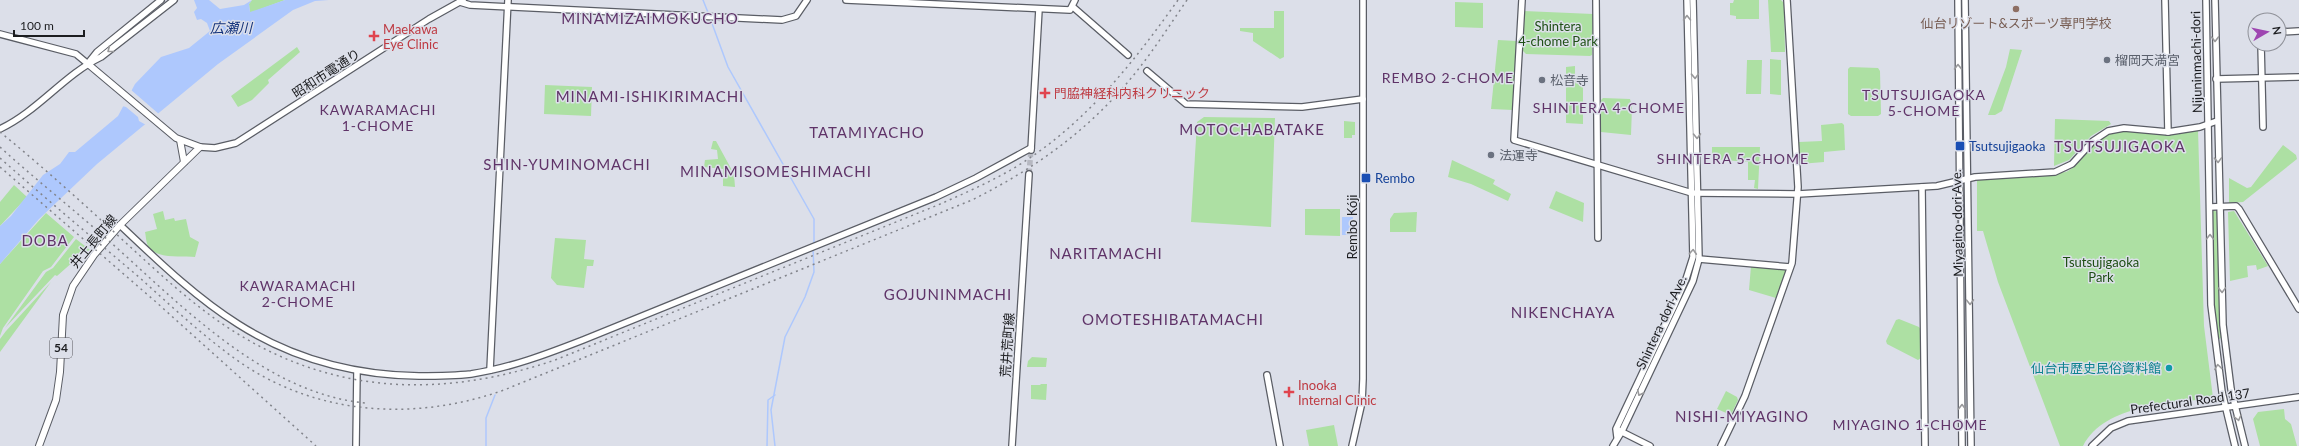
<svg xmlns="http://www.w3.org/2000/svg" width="2299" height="446" viewBox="0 0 2299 446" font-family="Lato,'Noto Sans JP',sans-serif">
  <rect width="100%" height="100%" fill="#dcdfe9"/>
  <g fill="#ade0a3">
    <path d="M252 0H285L250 13 249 4Z"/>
    <path d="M1734 0H1759V19H1736V16L1730 15V3H1733Z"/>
    <path d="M1768 0H1781L1784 3 1785 52H1771Z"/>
    <path d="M1455 2 1483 3V28L1455 27Z"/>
    <path d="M1274 11H1284V57L1280 59 1253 41V33L1240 31V28H1274Z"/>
    <path d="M1524 11 1593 14 1592 55 1590 56 1526 54 1523 51Z"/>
    <path d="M1498 40 1517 41 1513 110 1491 109Z"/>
    <path d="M297 47 300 52 268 80 269 83 252 100 238 107 231 96Z"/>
    <path d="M2010 49 2022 50 2002 111 1995 115H1988L2006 67Z"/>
    <path d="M1770 59 1781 60V95L1770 94Z"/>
    <path d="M1747 60H1762L1761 94H1746Z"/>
    <path d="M1575 66V76L1583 77V124L1566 123V67Z"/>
    <path d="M1850 67 1878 68 1880 71 1881 114 1878 116H1851L1848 114V69Z"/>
    <path d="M545 85 592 87 591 116 544 114Z"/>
    <path d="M1603 98 1630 99 1632 107 1631 135 1601 132V100Z"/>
    <path d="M1204 117 1275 118 1271 227 1191 222 1197 122Z"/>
    <path d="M2055 119 2109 121 2111 124 2091 136 2069 160 2054 166Z"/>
    <path d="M1344 121 1355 122V135H1352V138H1344Z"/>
    <path d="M1842 123 1844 125 1845 150 1824 152V162L1800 164 1799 142 1822 141 1821 125Z"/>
    <path d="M2198 130 2204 326 2213 398C2171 404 2106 403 2083 446H2060L1998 282 1983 231H1977V180L2066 172C2082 164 2088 146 2104 136 2122 125 2145 134 2165 135 2176 135 2187 132 2198 130Z"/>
    <path d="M713 141H716L734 174 735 187 723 186V169L704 167 705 160 718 159 717 150 711 149Z"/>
    <path d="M2283 145 2296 155 2297 159 2243 202 2229 203V178L2247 188 2251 187Z"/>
    <path d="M1712 147H1760L1758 189 1754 188 1755 180H1748V162L1712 159Z"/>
    <path d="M1452 160 1495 180 1493 184 1511 194 1508 201 1471 184 1448 177Z"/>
    <path d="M14 185 27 197 0 226V202Z"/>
    <path d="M1556 191 1584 203 1583 222 1549 208Z"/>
    <path d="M1305 209H1340V236L1305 235Z"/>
    <path d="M2214 210 2218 213 2222 337 2219 339H2218L2214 309 2212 212Z"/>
    <path d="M163 211 165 220 174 218 175 221 186 219 190 237 199 242 195 257C183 256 156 259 149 247 146 244 146 236 145 232L157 229 153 214Z"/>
    <path d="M2234 211 2268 266 2257 270 2256 265 2247 266 2248 277 2230 281 2228 212Z"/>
    <path d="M1417 212 1416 232H1390V219L1394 213Z"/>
    <path d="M46 213 74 237 51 267 43 271 3 328 0 336V264Z"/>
    <path d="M555 238 586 240 584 259 594 260 593 266H587L584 288 557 285 551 278Z"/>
    <path d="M76 239 90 250 83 253 57 276 55 275 5 328 46 272 53 268Z"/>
    <path d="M1751 266 1784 268 1786 270 1776 298 1749 290Z"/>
    <path d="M51 282 0 352V339L6 331Z"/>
    <path d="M1899 319 1919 327 1921 330V358L1918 360 1887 344 1886 341 1896 320Z"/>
    <path d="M1032 357 1047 358 1046 367H1027L1028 361Z"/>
    <path d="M1041 384H1047L1046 400 1031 399V385H1040Z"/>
    <path d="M1726 391 1737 397 1738 400 1731 415 1717 409Z"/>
    <path d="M2284 409 2285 419 2291 424 2297 446H2260L2253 419 2258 412Z"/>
    <path d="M1334 425 1338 446H1309L1306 430Z"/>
  </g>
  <g fill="#aec8fd">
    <path d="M194 0H209L220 9 244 5 252 0 249 4 250 12 285 0H329L315 1 293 10 218 64 97 164 39 219 0 264V226L11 216 43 175 60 164 69 152H75L118 116 135 84 161 57 189 48 210 31 207 23 201 19 197 20 194 12 197 8Z"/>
    <rect x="1342" y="217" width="11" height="18"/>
  </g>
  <path fill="#dcdfe9" d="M130 89 160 115 148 126 139 121 138 117 126 107 122 106Z"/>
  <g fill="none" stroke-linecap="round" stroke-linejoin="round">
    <g stroke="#aec8fd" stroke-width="1.5">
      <path d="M703 0 709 15"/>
      <path d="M710 18 728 67 814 219V244"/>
      <path d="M486 446V418L495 395"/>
      <path d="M767 446 768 400 775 395"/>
      <path d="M775 446 771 410 785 337 805 297 814 272 813 248"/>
    </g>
    <path stroke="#b6b8c1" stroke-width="5.5" stroke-dasharray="5.5 3" stroke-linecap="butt" d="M1029 174 1031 150"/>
    <defs>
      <g id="secondary">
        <path d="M846 0 1070 10 1075 0"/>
        <path d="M1522 0 1514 140 1692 193 1798 194 1937 186 1975 177 2055 172 2072 164 2093 141 2108 131 2124 128 2168 132 2200 127 2217 121"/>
        <path d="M1596 0 1598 238"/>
        <path d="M1958 0 1962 446"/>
        <path d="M1965 0 1971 446"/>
        <path d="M2165 0 2168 132"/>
        <path d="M2206 0 2211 305 2222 392 2235 446"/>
        <path d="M2215 0 2223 325 2231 389 2245 446"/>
        <path d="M460 2 470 5 782 20 796 16 807 0"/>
        <path d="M1073 7 1128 55"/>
        <path d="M2279 32 2299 31"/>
        <path d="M0 34 76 54 88 64"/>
        <path d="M2261 44 2263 127"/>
        <path d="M89 62 97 52 161 0"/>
        <path d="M1147 71 1186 104 1302 107 1363 99"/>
        <path d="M2216 79 2299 77"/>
        <path d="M0 129C38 111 64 75 101 57L174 0"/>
        <path d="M200 147 215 148 236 143 429 19 463 0"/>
        <path d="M1031 150 1039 9"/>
        <path d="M1922 187 1925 446"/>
        <path d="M2210 207 2236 206 2239 209 2299 309"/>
        <path d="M120 225C157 260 195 297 238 324 293 359 355 375 419 376 436 376 453 376 471 374 510 368 547 354 583 340L936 197 976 178 1031 148"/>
        <path d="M1699 259 1790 267"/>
        <path d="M490 370 508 0"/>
        <path d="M1267 375 1280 446"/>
        <path d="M1618 430 1650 446"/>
        <path d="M1617 437 1616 429 1675 304 1686 279 1693 257 1687 0"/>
        <path d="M356 446 357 371"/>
        <path d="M1012 446 1029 174"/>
        <path d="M1352 446 1362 402 1363 379V0"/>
        <path d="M1613 446 1622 431 1693 281 1699 259 1693 0"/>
        <path d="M1721 446 1745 396 1792 263 1798 187 1787 0"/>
        <path d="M2092 446 2111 428 2128 421 2299 397"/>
      </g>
      <g id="primary">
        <path d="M180 140 184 162"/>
        <path d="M39 446 56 400 60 372 63 315 73 286 94 255 120 225 200 147 176 138 88 64"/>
      </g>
    </defs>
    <use href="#secondary" stroke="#5a5d65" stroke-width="8"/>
    <use href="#primary" stroke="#5a5d65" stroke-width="8"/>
    <use href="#secondary" stroke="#fff" stroke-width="5.5"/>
    <use href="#primary" stroke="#fff" stroke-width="6"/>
    <g stroke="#82848b" stroke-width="1.5" stroke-dasharray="2 4" stroke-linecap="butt">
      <path d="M0 132C43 167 85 205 126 243 161 275 197 309 238 334 339 396 446 397 555 360L938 205C965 193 993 181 1019 165 1086 123 1133 63 1178 0"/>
      <path d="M0 147C35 179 73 209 108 240 180 304 264 393 365 403"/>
      <path d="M0 158C46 199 93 238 140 278 170 305 201 334 234 358 314 416 414 422 504 390L972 200C1034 169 1088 131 1132 77 1152 53 1169 26 1187 0"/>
      <path d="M0 167 156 302 316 446"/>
    </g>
  </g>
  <defs><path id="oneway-chevron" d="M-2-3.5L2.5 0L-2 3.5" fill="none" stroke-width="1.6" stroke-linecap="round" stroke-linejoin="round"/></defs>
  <g stroke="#99999b">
    <use href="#oneway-chevron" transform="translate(1687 18) rotate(-91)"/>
    <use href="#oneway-chevron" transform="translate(2215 39) rotate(89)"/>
    <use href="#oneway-chevron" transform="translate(110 50) rotate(142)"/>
    <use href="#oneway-chevron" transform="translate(1958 67) rotate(-91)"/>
    <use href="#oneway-chevron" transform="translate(1695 76) rotate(88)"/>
    <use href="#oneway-chevron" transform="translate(1697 136) rotate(89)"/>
    <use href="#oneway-chevron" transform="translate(2218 160) rotate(88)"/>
    <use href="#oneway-chevron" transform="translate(2210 237) rotate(-90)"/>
    <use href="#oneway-chevron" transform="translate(1693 252) rotate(-87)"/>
    <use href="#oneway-chevron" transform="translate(2222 290) rotate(88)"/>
    <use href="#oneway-chevron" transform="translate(1970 302) rotate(89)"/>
    <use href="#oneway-chevron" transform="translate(2218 367) rotate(-98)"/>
    <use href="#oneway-chevron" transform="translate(1640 393) rotate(115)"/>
    <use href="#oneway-chevron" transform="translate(1962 407) rotate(-90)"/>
    <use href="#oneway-chevron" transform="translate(2238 418) rotate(76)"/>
  </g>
  <circle fill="#8d6e63" stroke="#dcdfe9" stroke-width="1.5" cx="2016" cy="9" r="4"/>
  <g fill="#e0444e" stroke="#dcdfe9" stroke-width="1.5">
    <path d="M372 30h4v4h4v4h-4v4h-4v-4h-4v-4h4z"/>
    <path d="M1043 87h4v4h4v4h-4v4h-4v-4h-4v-4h4z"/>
    <path d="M1287 386h4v4h4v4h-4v4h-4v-4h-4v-4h4z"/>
  </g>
  <g fill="#6b7280" stroke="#dcdfe9" stroke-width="1.5">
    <circle cx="2107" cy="60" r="4"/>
    <circle cx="1542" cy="80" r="4"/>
    <circle cx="1491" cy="155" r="4"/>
  </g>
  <g fill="#1a4fb4" stroke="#dcdfe9" stroke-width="1.5">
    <rect x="1955" y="141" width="10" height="10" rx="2"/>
    <rect x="1361" y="173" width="10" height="10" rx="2"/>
  </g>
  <circle fill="#0f9aa8" stroke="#dcdfe9" stroke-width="1.5" cx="2169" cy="368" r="4"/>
  <g text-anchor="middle" stroke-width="3" stroke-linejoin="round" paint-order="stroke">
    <rect fill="#dcdfe9" stroke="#56575c" stroke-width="1" x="50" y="338" width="22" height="20" rx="3"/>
    <g font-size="12" font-weight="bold" fill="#1c1d20">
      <text x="61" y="352">54</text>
    </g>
    <g font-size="13" fill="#785e54" stroke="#dcdfe9">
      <text x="2016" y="28">仙台リゾート&amp;スポーツ専門学校</text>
    </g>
    <g font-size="13" fill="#1e4f14" stroke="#dcdfe9">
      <text x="1558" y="31">Shintera<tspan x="1558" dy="15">4-chome Park</tspan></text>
      <text x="2101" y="267">Tsutsujigaoka<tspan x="2101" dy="15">Park</tspan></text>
    </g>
    <g font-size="13" fill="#be3a42" stroke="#dcdfe9" text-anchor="start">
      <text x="383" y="34">Maekawa<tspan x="383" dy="15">Eye Clinic</tspan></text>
      <text x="1054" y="98">門脇神経科内科クリニック</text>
      <text x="1298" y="390">Inooka<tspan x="1298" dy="15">Internal Clinic</tspan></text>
    </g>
    <g font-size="13" fill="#5b616d" stroke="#dcdfe9" text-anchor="start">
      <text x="2115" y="65">榴岡天満宮</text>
      <text x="1550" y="85">松音寺</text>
      <text x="1499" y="160">法運寺</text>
    </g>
    <g font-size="13" fill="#1c1d20" stroke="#dcdfe9">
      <text transform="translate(2196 62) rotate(-91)" y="5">Nijuninmachi-dori</text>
      <text transform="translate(326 73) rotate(-33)" y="5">昭和市電通り</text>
      <text transform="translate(1957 223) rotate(-91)" y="5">Miyagino-dori Ave.</text>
      <text transform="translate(1352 227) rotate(-90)" y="5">Rembo Kóji</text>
      <text transform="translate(93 241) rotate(-50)" y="5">井土長町線</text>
      <text transform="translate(1661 322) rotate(-65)" y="5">Shintera-dori Ave.</text>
      <text transform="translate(1007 345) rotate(-86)" y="5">荒井荒町線</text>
      <text transform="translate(2190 401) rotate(-8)" y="5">Prefectural Road 137</text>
    </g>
    <g font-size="13" fill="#164399" stroke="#dcdfe9" text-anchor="start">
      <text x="1969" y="151">Tsutsujigaoka</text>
      <text x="1375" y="183">Rembo</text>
    </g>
    <g font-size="13" fill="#0d838f" stroke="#dcdfe9" text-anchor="end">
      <text x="2161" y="373">仙台市歴史民俗資料館</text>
    </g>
    <g font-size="14" font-style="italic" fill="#14337c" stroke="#dcdfe9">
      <text x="231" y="33">広瀬川</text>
    </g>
    <g font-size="14" letter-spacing="1" fill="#5f3368" stroke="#dcdfe9">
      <text x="1448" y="83">REMBO 2-CHOME</text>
      <text x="1924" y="100">TSUTSUJIGAOKA<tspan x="1924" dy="16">5-CHOME</tspan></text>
      <text x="1609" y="113">SHINTERA 4-CHOME</text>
      <text x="378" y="115">KAWARAMACHI<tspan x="378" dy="16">1-CHOME</tspan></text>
      <text x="1733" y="164">SHINTERA 5-CHOME</text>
      <text x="298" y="291">KAWARAMACHI<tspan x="298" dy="16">2-CHOME</tspan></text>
      <text x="1910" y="430">MIYAGINO 1-CHOME</text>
    </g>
    <g font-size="15" letter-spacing="1" fill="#5f3368" stroke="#dcdfe9">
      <text x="650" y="24">MINAMIZAIMOKUCHO</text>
      <text x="650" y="102">MINAMI-ISHIKIRIMACHI</text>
      <text x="1252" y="135">MOTOCHABATAKE</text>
      <text x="867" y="138">TATAMIYACHO</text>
      <text x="2120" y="152">TSUTSUJIGAOKA</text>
      <text x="567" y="170">SHIN-YUMINOMACHI</text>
      <text x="776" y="177">MINAMISOMESHIMACHI</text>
      <text x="45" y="246">DOBA</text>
      <text x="1106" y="259">NARITAMACHI</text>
      <text x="948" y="300">GOJUNINMACHI</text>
      <text x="1563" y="318">NIKENCHAYA</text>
      <text x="1173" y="325">OMOTESHIBATAMACHI</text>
      <text x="1742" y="422">NISHI-MIYAGINO</text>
    </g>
  </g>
  <g transform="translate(2267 32) rotate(81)"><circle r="19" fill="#dcdfe9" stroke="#8f9199"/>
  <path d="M0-3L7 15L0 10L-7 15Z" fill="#9e45b1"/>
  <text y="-6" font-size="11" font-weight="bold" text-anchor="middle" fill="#1c1d20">N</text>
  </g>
  <path d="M14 30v6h70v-6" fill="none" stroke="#1c1d20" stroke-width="2"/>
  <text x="20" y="30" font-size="12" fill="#1c1d20" stroke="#dcdfe9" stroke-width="3" paint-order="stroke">100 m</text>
</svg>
